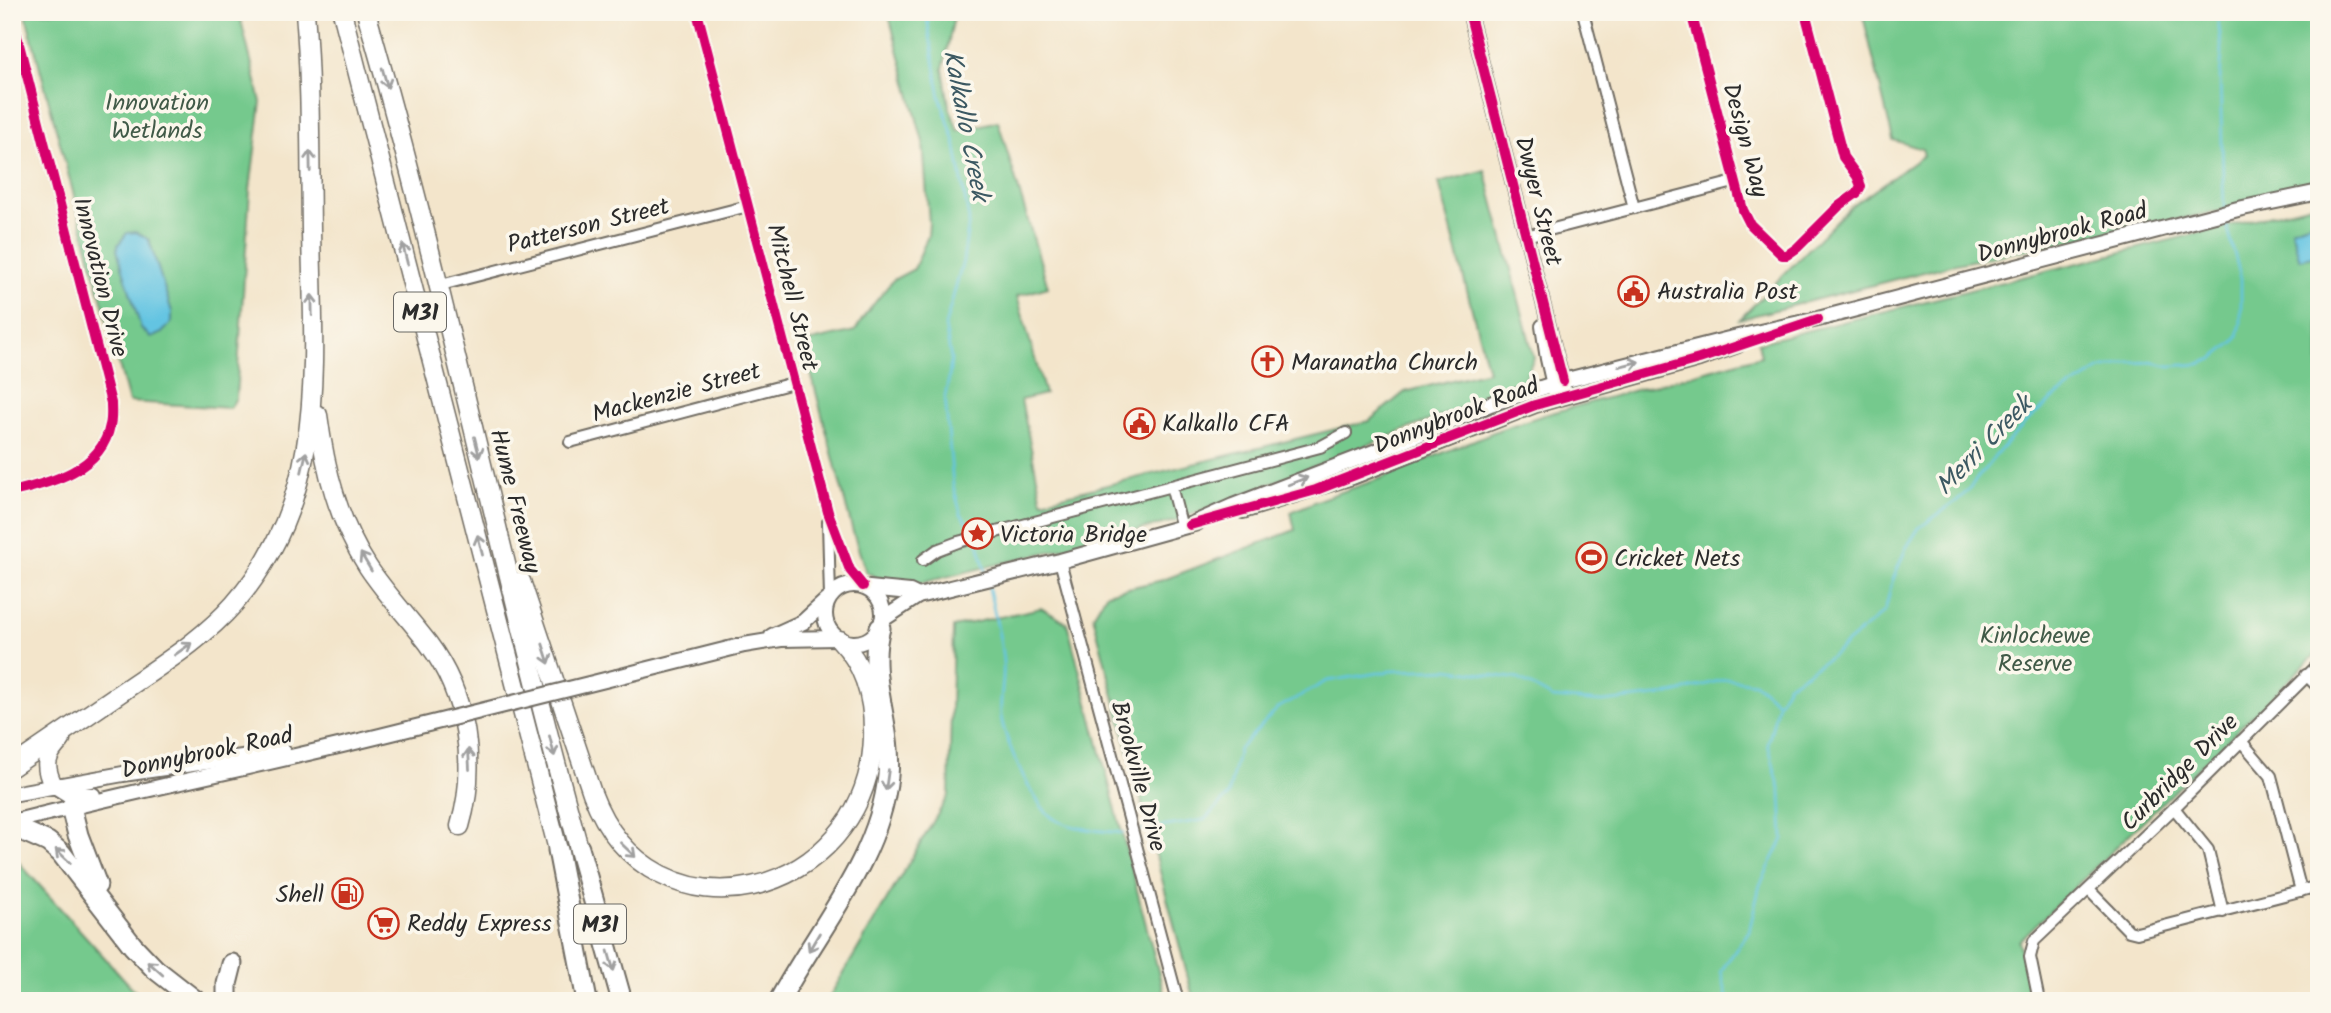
<svg xmlns="http://www.w3.org/2000/svg" width="2331" height="1013" viewBox="0 0 2331 1013" font-family="Kalam,sans-serif">
  <rect width="100%" height="100%" fill="#fbf7ec"/>
  <filter id="ink" filterUnits="userSpaceOnUse"><feTurbulence type="fractalNoise" baseFrequency=".0143" numOctaves="2"/><feDisplacementMap in="SourceGraphic" scale="14" xChannelSelector="R" yChannelSelector="G"/><feConvolveMatrix kernelMatrix="1 2 1 2 8 2 1 2 1" color-interpolation-filters="sRGB"/></filter>
  <filter id="wash" filterUnits="userSpaceOnUse"><feTurbulence type="fractalNoise" baseFrequency=".00686" numOctaves="4" result="noise"/><feDisplacementMap in="SourceGraphic" scale="28" xChannelSelector="R" yChannelSelector="G"/><feGaussianBlur stdDeviation="1.57" result="paint"/><feColorMatrix in="noise" values="0 0 0 0 0 0 0 0 0 0 0 0 0 0 0 0 0 1.4 0 .05"/><feComposite in="paint" operator="in"/></filter>
  <g filter="url(#wash)">
    <rect width="100%" height="100%" fill="#f3e5cb"/>
    <g fill="#75c98d" stroke="#507a5c" stroke-width="2">
      <path d="M25 12H239L261 102 250 189 236 398 230 408 129 402Z"/>
      <path d="M888 12H955L943 69 949 105 958 131 998 121 1048 287 1017 296 1045 394 1021 400 1042 501 1369 421 1405 392 1488 371 1439 183 1485 170 1534 358 1522 384 1175 521 917 584 883 581 866 572 854 536 803 343 855 331 865 315 893 280 914 269 928 236 929 223 923 142Z"/>
      <path d="M1862 12H2319V182L2225 210 1951 265 1740 319 1848 209 1924 155 1922 149 1893 140Z"/>
      <path d="M2319 203V651L2019 941 2031 1001H1194L1093 616 1107 593 1163 580 1295 530 1291 512 1321 499 1382 478 1501 429 1544 415 1761 356 1758 343Z"/>
      <path d="M1041 608 1067 623 1166 1001H827L949 795 953 627Z"/>
      <path d="M12 855 144 1001H12Z"/>
    </g>
    <g fill="#64c4e2" stroke="#487886" stroke-width="2">
      <path d="M2319 219V254L2301 259 2299 257 2291 229Z"/>
      <path d="M136 232 149 240 172 312V322L162 333 151 338 141 328 117 250 118 245 127 233Z"/>
    </g>
    <g fill="none" stroke-linecap="round" stroke-linejoin="round">
      <g stroke="#64c4e2" stroke-width="2.5">
        <path d="M926 12 940 97 955 142 969 220 963 261 945 326 951 359 949 378 945 396 953 485 961 514 975 532"/>
        <path d="M2217 12 2222 51 2220 80 2224 208"/>
        <path d="M978 542 986 573"/>
        <path d="M988 583C993 609 1001 636 1003 662 1005 680 999 698 1001 716 1004 740 1035 809 1056 820 1076 830 1102 831 1124 833"/>
        <path d="M1141 830 1204 820 1228 796 1239 749 1278 708 1327 681 1391 671 1448 669 1519 679 1553 698 1602 702 1666 695 1726 679 1755 683 1777 702"/>
        <path d="M1728 1001 1721 971 1749 931 1760 885 1783 839 1781 793 1768 744 1778 703 1788 685 1833 655 1885 611 1892 582 1906 548 1919 528 1962 497 2001 449 2026 422 2059 394 2101 369 2128 363 2152 362 2170 366 2199 364 2213 359 2234 342 2238 336 2241 323V279L2225 218"/>
      </g>
    </g>
  </g>
  <g filter="url(#ink)">
    <g fill="none" stroke-linecap="round" stroke-linejoin="round">
      <defs>
        <g id="minor">
          <path d="M697 12 828 512 850 570 863 586"/>
          <path d="M1583 12 1634 208"/>
          <path d="M1691 12 1743 210 1750 224 1782 255H1787L1797 248 1839 206 1857 193 1861 186 1857 176 1843 157 1805 12"/>
          <path d="M12 17 111 403C111 410 112 418 110 425 102 470 50 483 12 492"/>
          <path d="M1526 236 1734 182"/>
          <path d="M437 286 748 206"/>
          <path d="M570 442 793 383"/>
          <path d="M1171 486 1182 528"/>
          <path d="M828 522 830 597"/>
          <path d="M923 560 937 550 958 542 1320 447 1346 433"/>
          <path d="M1060 561 1178 1001"/>
          <path d="M2306 675 2319 688"/>
          <path d="M2241 741 2271 776 2301 891"/>
          <path d="M2174 808 2208 850 2223 912"/>
          <path d="M2089 890 2129 931 2137 933 2319 886"/>
          <path d="M2039 1001 2030 957 2034 941 2174 808 2319 664"/>
        </g>
        <g id="tertiary">
          <path d="M1469 12 1563 381 1564 390 1557 399"/>
          <path d="M1542 326 1547 359 1555 394"/>
        </g>
        <g id="secondary">
          <path d="M1243 511 1352 477 1535 405 1699 359 1738 345"/>
          <path d="M1190 525 1233 506 1400 442 1490 404 1563 381 1729 339 1818 319 2238 209 2319 192"/>
          <circle cx="854" cy="614" r="29"/>
          <path d="M869 588 910 592 918 596"/>
          <path d="M882 620 918 596 1060 561 1197 523"/>
          <path d="M772 636 803 622 827 600"/>
          <path d="M617 677 744 645 781 639 837 638"/>
          <path d="M53 785 69 795H93"/>
          <path d="M12 794 123 774 283 751"/>
          <path d="M12 822C145 788 279 762 412 728"/>
        </g>
        <g id="trunk">
          <path d="M342 12 558 850"/>
          <path d="M366 12C446 288 502 571 579 848"/>
          <path d="M318 415C325 469 338 521 368 567 386 594 408 617 428 643 467 695 478 765 460 826"/>
          <path d="M521 581 592 793C652 953 867 899 873 738 874 701 865 666 840 640"/>
          <path d="M12 767C50 741 88 715 126 689 164 663 203 639 234 604 329 496 313 362 311 230 310 157 311 85 305 12"/>
          <path d="M53 785C43 765 46 755 61 740"/>
        </g>
        <g id="motorway">
          <path d="M71 807 78 835 97 885"/>
          <path d="M12 826 48 842 61 853 133 946 155 969 196 1001"/>
          <path d="M579 848 622 1001"/>
          <path d="M558 850 587 1001"/>
          <path d="M227 1001V984L232 964"/>
          <path d="M779 1001C817 930 880 858 888 776 893 726 866 677 880 628"/>
        </g>
      </defs>
      <use href="#minor" stroke="#716c63" stroke-width="14"/>
      <use href="#tertiary" stroke="#716c63" stroke-width="16"/>
      <use href="#secondary" stroke="#716c63" stroke-width="18"/>
      <use href="#trunk" stroke="#716c63" stroke-width="21"/>
      <use href="#motorway" stroke="#716c63" stroke-width="23"/>
      <use href="#minor" stroke="#fff" stroke-width="10"/>
      <use href="#tertiary" stroke="#fff" stroke-width="12"/>
      <use href="#secondary" stroke="#fff" stroke-width="14"/>
      <use href="#trunk" stroke="#fff" stroke-width="18"/>
      <use href="#motorway" stroke="#fff" stroke-width="19"/>
      <defs>
        <path id="secondary-bridge" d="M412 728 617 677"/>
      </defs>
      <use href="#secondary-bridge" stroke="#716c63" stroke-width="18" stroke-linecap="butt"/>
      <use href="#secondary-bridge" stroke="#fff" stroke-width="14"/>
      <defs>
        <g id="cycleway">
          <path d="M697 12 828 512 850 570 863 586"/>
          <path d="M1469 12 1563 381"/>
          <path d="M1691 12 1743 210 1750 224 1782 255H1787L1797 248 1839 206 1857 193 1861 186 1857 176 1843 157 1805 12"/>
          <path d="M12 17 111 403C111 410 112 418 110 425 102 470 50 483 12 492"/>
          <path d="M1190 525 1316 490 1535 405 1699 359 1818 319"/>
        </g>
      </defs>
      <use href="#cycleway" stroke="#fbf7ec" stroke-width="15"/>
      <use href="#cycleway" stroke="#d6006c" stroke-width="10"/>
    </g>
    <defs><path id="oneway-shaft" d="M-6 0H5M1.5-3L5.5 0L1.5 3" fill="none" stroke-width="1.6" stroke-linecap="round" stroke-linejoin="round" transform="scale(1.75)"/></defs>
    <g stroke="#a0a0a0">
      <use href="#oneway-shaft" transform="translate(385 78) rotate(74)"/>
      <use href="#oneway-shaft" transform="translate(310 161) rotate(-91)"/>
      <use href="#oneway-shaft" transform="translate(405 254) rotate(-104)"/>
      <use href="#oneway-shaft" transform="translate(312 305) rotate(-91)"/>
      <use href="#oneway-shaft" transform="translate(1629 364) rotate(-14)"/>
      <use href="#oneway-shaft" transform="translate(477 447) rotate(76)"/>
      <use href="#oneway-shaft" transform="translate(304 462) rotate(-77)"/>
      <use href="#oneway-shaft" transform="translate(1298 481) rotate(-21)"/>
      <use href="#oneway-shaft" transform="translate(480 545) rotate(-104)"/>
      <use href="#oneway-shaft" transform="translate(366 562) rotate(-121)"/>
      <use href="#oneway-shaft" transform="translate(183 649) rotate(-35)"/>
      <use href="#oneway-shaft" transform="translate(546 654) rotate(72)"/>
      <use href="#oneway-shaft" transform="translate(552 746) rotate(76)"/>
      <use href="#oneway-shaft" transform="translate(469 759) rotate(-93)"/>
      <use href="#oneway-shaft" transform="translate(887 780) rotate(98)"/>
      <use href="#oneway-shaft" transform="translate(628 850) rotate(44)"/>
      <use href="#oneway-shaft" transform="translate(63 856) rotate(-136)"/>
      <use href="#oneway-shaft" transform="translate(814 942) rotate(121)"/>
      <use href="#oneway-shaft" transform="translate(611 961) rotate(74)"/>
      <use href="#oneway-shaft" transform="translate(155 968) rotate(-138)"/>
    </g>
  </g>
  <defs>
    <symbol id="civic-ring" viewBox="-11 -11 22 22"><circle r="9.5" fill="#fbf7ec" stroke="#c8321e" stroke-width="1.5"/><path d="M-.6-6.5H3V-4.5H.6V-3L4-1V1h2V6H-6V1h2V-1L-.6-3ZM-1.2 2.5V6h2.4V2.5Z" fill="#c8321e"/></symbol>
    <symbol id="church-ring" viewBox="-11 -11 22 22"><circle r="9.5" fill="#fbf7ec" stroke="#c8321e" stroke-width="1.5"/><path d="M-1.2-6h2.4v3.5h3.3v2.4h-3.3V6h-2.4V-.1h-3.3v-2.4h3.3Z" fill="#c8321e"/></symbol>
    <symbol id="sight-ring" viewBox="-11 -11 22 22"><circle r="9.5" fill="#fbf7ec" stroke="#c8321e" stroke-width="1.5"/><path d="M0-6L1.8-2.2L6-1.7L2.9 1.2L3.7 5.4L0 3.3L-3.7 5.4L-2.9 1.2L-6-1.7L-1.8-2.2Z" fill="#c8321e"/></symbol>
    <symbol id="stadium-ring" viewBox="-11 -11 22 22"><circle r="9.5" fill="#fbf7ec" stroke="#c8321e" stroke-width="1.5"/><path d="M0-5a6.5 5 0 1 0 0 10a6.5 5 0 1 0 0-10ZM-3.5-1.8h7v3.6h-7Z" fill="#c8321e"/></symbol>
    <symbol id="fuel-ring" viewBox="-11 -11 22 22"><circle r="9.5" fill="#fbf7ec" stroke="#c8321e" stroke-width="1.5"/><path d="M-5.5-6h7V0h2V4h1.3V-2.5L3-4.5l.8-.8L6-3V5H2.5V1h-1V6h-7ZM-4.2-4.7v3.2H.2V-4.7Z" fill="#c8321e"/></symbol>
    <symbol id="supermarket-ring" viewBox="-11 -11 22 22"><circle r="9.5" fill="#fbf7ec" stroke="#c8321e" stroke-width="1.5"/><path d="M-6-5.5h2.5l.6 2H6L4.5 2H-2.5L-4.4-4H-6ZM-1.5 3.2a1.3 1.3 0 1 0 .1 0ZM3 3.2a1.3 1.3 0 1 0 .1 0Z" fill="#c8321e"/></symbol>
  </defs>
  <g fill-rule="evenodd">
    <use href="#civic-ring" x="1616" y="274" width="35" height="35"/>
    <use href="#church-ring" x="1250" y="344" width="35" height="35"/>
    <use href="#civic-ring" x="1122" y="406" width="35" height="35"/>
    <use href="#sight-ring" x="960" y="516" width="35" height="35"/>
    <use href="#stadium-ring" x="1574" y="540" width="35" height="35"/>
    <use href="#fuel-ring" x="330" y="876" width="35" height="35"/>
    <use href="#supermarket-ring" x="366" y="906" width="35" height="35"/>
  </g>
  <g text-anchor="middle" stroke-width="7" stroke-linejoin="round" paint-order="stroke">
    <g fill="#fbf7ec" stroke="#696865" stroke-width="2">
      <rect x="394" y="292.5" width="52" height="39" rx="5"/>
      <rect x="574" y="904.5" width="52" height="39" rx="5"/>
    </g>
    <g font-size="23" font-weight="bold" fill="#2b2b2b">
      <text x="420" y="320">M31</text>
      <text x="600" y="932">M31</text>
    </g>
    <g font-size="24" fill="#415a48" stroke="#fbf7ec">
      <text x="157" y="110">Innovation<tspan x="157" dy="28">Wetlands</tspan></text>
      <text x="2035" y="643">Kinlochewe<tspan x="2035" dy="28">Reserve</tspan></text>
    </g>
    <g font-size="24" fill="#2b2b2b" stroke="#fbf7ec">
      <text transform="translate(1746 140) rotate(75)" y="8">Design Way</text>
      <text transform="translate(1539 201) rotate(76)" y="8">Dwyer Street</text>
      <text transform="translate(588 225) rotate(-14)" y="8">Patterson Street</text>
      <text transform="translate(2062 232) rotate(-15)" y="8">Donnybrook Road</text>
      <text transform="translate(101 277) rotate(76)" y="8">Innovation Drive</text>
      <text transform="translate(793 297) rotate(76)" y="8">Mitchell Street</text>
      <text transform="translate(676 392) rotate(-15)" y="8">Mackenzie Street</text>
      <text transform="translate(1456 415) rotate(-21)" y="8">Donnybrook Road</text>
      <text transform="translate(516 501) rotate(76)" y="8">Hume Freeway</text>
      <text transform="translate(207 752) rotate(-12)" y="8">Donnybrook Road</text>
      <text transform="translate(2179 772) rotate(-45)" y="8">Curbridge Drive</text>
      <text transform="translate(1139 776) rotate(75)" y="8">Brookville Drive</text>
    </g>
    <g font-size="24" fill="#2b2b2b" stroke="#fbf7ec" text-anchor="start">
      <text x="1657" y="299">Australia Post</text>
      <text x="1291" y="370">Maranatha Church</text>
      <text x="1162" y="431">Kalkallo CFA</text>
      <text x="1000" y="542">Victoria Bridge</text>
      <text x="1614" y="566">Cricket Nets</text>
      <text x="324" y="902" text-anchor="end">Shell</text>
      <text x="407" y="931">Reddy Express</text>
    </g>
    <g font-size="26" font-style="italic" fill="#3c5962" stroke="#fbf7ec">
      <text transform="translate(967 125) rotate(79)" y="9">Kalkallo Creek</text>
      <text transform="translate(1983 445) rotate(-46)" y="9">Merri Creek</text>
    </g>
  </g>
  <rect width="2331" height="1013" fill="none" stroke="#fbf7ec" stroke-width="42"/>
</svg>
